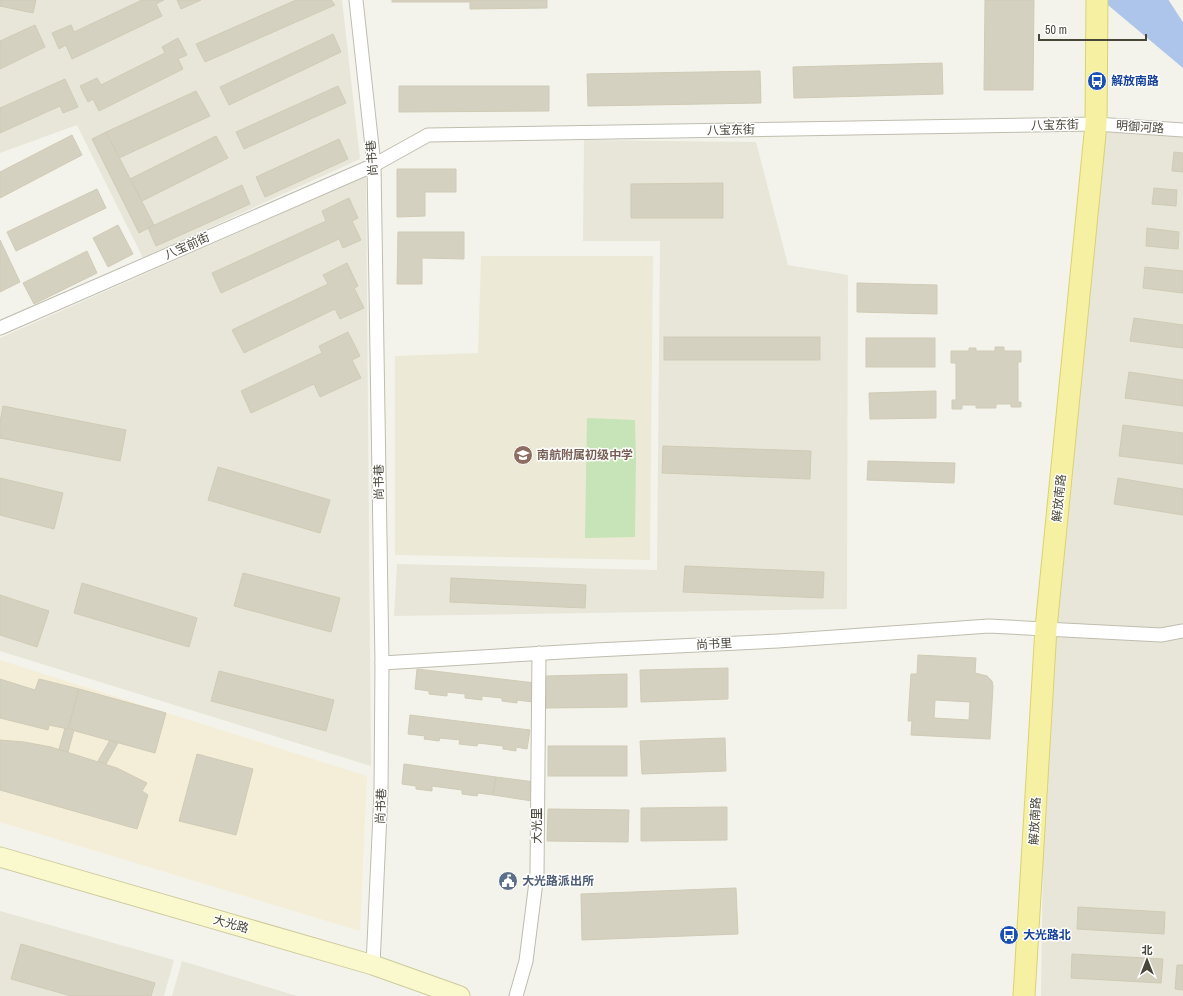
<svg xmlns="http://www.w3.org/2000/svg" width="1183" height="996" viewBox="0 0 1183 996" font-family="'Archivo Narrow','Noto Sans SC',sans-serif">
  <rect width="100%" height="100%" fill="#f4f3eb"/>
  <g fill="#e7e6d9">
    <path d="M0 0H342L360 159 143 258 77 125 0 153Z"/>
    <path d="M1096 124 1183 130V996H1041L1046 628Z"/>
    <path d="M584 140 756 142 788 265 848 275 847 609 394 616 397 564 657 570 660 241H583Z"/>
    <path d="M366 176 371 766 0 651V338Z"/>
    <path d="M0 911 174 960 164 996H0Z"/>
    <path d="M182 961 297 996H172Z"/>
  </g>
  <path fill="#f4eed8" d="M0 660 367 776 360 931 0 822Z"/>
  <path fill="#ecead6" d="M481 256H653L650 560 395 555V356L478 353Z"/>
  <path fill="#c6e4b7" d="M587 418 635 420 636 460 635 537 585 538Z"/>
  <path fill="#adc4eb" d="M1102 0H1152L1163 15 1183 35V68Z"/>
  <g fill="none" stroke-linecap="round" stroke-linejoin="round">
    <path stroke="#adc4eb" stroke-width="26" d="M1153 0 1183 46"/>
  </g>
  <g fill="#d5d1c1" stroke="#cfcbb5" fill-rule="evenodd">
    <path d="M0 0H36L33 13 0 6Z"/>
    <path d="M142 0H164L156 4 162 16 72 59 66 45 59 49 52 33 71 25 74 32Z"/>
    <path d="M177 0H201L181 9Z"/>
    <path d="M296 0H331L335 5 205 62 196 44Z"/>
    <rect x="392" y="0" width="78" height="2"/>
    <path d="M470 0H547V8L470 9Z"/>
    <path d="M985 0H1034L1033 90H984Z"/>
    <path d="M35 25 45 47 0 69V41Z"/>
    <path d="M333 34 341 52 229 105 220 87Z"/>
    <path d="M178 38 187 55 178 59 183 69 99 111 93 99 88 102 80 86 97 78 101 85 165 53 162 47Z"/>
    <path d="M942 63 943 94 794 98 793 67Z"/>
    <path d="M760 71 761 103 588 106 587 74Z"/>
    <path d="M65 79 78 107 63 113 60 106 0 133V108Z"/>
    <path d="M338 86 346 103 244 149 236 132Z"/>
    <path d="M399 86H549V111L399 112Z"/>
    <path d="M196 91 210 116 119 158 106 132Z"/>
    <path d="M106 132 154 225 139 233 92 139Z"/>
    <path d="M72 135 82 155 0 198V172Z"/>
    <path d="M216 136 228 158 142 201 130 179Z"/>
    <path d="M339 139 348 159 265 197 256 177Z"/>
    <path d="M1174 152 1183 153V172L1172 171Z"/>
    <path d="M397 169H456V192H425V216L397 217Z"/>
    <path d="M723 183V218H631V184Z"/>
    <path d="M242 185 250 204 156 246 148 228Z"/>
    <path d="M1154 188 1177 190 1176 206 1152 204Z"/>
    <path d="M97 189 106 208 16 251 7 232Z"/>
    <path d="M349 198 358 218 352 221 361 240 343 248 339 239 221 293 212 273 326 221 322 211Z"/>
    <path d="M118 225 133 254 108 267 93 238Z"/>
    <path d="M1147 228 1179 232 1178 249 1146 246Z"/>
    <path d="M398 232H464V259L422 258V284H397Z"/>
    <path d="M0 240 20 282 0 292Z"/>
    <path d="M87 251 97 273 34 304 23 283Z"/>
    <path d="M347 263 358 286 354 288 364 308 340 319 335 309 244 353 232 330 328 284 323 275Z"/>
    <path d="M1145 267 1183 271V293L1143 288Z"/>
    <path d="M857 283 937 285V314L857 312Z"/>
    <path d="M1134 318 1183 325V348L1130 341Z"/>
    <path d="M348 332 360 356 352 360 361 378 320 397 314 384 251 413 241 391 322 353 319 346Z"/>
    <rect x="664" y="337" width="156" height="23"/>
    <rect x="866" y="338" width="69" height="29"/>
    <path d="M995 347H1004V351H1021V362H1018V402H1021V407H1011V404H996V408H976V405H962V409H952V400H956V363H951V351H969V348H976V351H995Z"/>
    <path d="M1129 372 1183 380V406L1125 398Z"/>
    <path d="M936 391V418L870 419 869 393Z"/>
    <path d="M3 406 126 430 120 461 0 438V422Z"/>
    <path d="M1123 425 1183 433V464L1119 456Z"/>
    <path d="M663 446 811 451 810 479 662 473Z"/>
    <path d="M868 461 955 463 954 483 867 480Z"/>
    <path d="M218 467 330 500 320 533 208 500Z"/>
    <path d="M0 478 63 493 54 529 0 515Z"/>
    <path d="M1118 478 1183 489V515L1114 504Z"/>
    <path d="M685 566 824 572 823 598 683 592Z"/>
    <path d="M243 573 340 598 331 632 234 606Z"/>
    <path d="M451 578 586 585 585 608 450 602Z"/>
    <path d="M82 583 197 618 189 647 74 613Z"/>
    <path d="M0 595 49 611 37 647 0 635Z"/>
    <path d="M918 655 976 658 975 673 987 676 992 681 993 686 990 739 911 735 912 721H908L911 674H917ZM935 700 970 702 969 720 934 718Z"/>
    <path d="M728 668V699L641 702 640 670Z"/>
    <path d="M417 669 535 683 533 702 517 700V703L502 701V698L482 696V700L465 698V694L447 692V696L429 694V691L415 689Z"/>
    <path d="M219 671 334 700 326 731 211 701Z"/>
    <path d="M627 674V707L546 708V676Z"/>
    <path d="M0 679 35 690 39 679 79 689 68 729 49 725 48 730 0 718Z"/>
    <path d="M79 689 166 713 155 753 68 729Z"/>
    <path d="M410 715 530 730 527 749 516 747V751L503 749V746L478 743 477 746 459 744 460 740 440 738 439 741 424 739 425 736 408 734Z"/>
    <path d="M65 728 74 730 68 752 59 749Z"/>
    <path d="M725 738 726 771 642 774 640 741Z"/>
    <path d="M0 740 24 742 51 747 117 768 147 783 142 791 148 795 137 829 0 790Z"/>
    <path d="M110 740 118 743 106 764 98 761Z"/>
    <rect x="548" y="746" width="79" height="30"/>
    <path d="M197 754 253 769 236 835 179 821Z"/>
    <path d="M404 764 496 777 493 795 478 793 477 796 462 794V790L432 786V791L416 789V786L402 784Z"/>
    <path d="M496 777 535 782 532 801 493 795Z"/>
    <path d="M727 807V840L641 841V808Z"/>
    <path d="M548 809 629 810 628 842 547 841Z"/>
    <path d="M736 888 738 934 582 940 581 894Z"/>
    <path d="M1078 907 1165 912 1164 934 1077 929Z"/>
    <path d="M21 944 155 983 151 996H71L11 979Z"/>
    <path d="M1072 954 1163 959 1161 983 1071 978Z"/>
    <path d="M1177 965H1183V990L1175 989Z"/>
  </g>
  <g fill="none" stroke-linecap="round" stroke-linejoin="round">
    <defs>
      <g id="street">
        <path d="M356 0 374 165 382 663 381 792 373 965"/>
        <path d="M0 328 374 165 428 135 1096 124 1183 130"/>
        <path d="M382 663 596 650 778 641 989 626 1161 635 1183 631"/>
        <path d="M516 996 526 961 537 874 539 653"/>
      </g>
      <path id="secondary" d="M0 857 373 965 460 996"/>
      <path id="primary" d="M1024 996 1046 628 1096 124 1097 0"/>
    </defs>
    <use href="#street" stroke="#bfbdae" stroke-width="15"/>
    <use href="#secondary" stroke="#cdca9c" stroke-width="21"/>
    <use href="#primary" stroke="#dad272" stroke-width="23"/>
    <use href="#street" stroke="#fff" stroke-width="13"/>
    <use href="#secondary" stroke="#faf9ce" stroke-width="19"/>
    <use href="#primary" stroke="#f6f0a2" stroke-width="21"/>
  </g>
  <defs>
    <symbol id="bus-disc" viewBox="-11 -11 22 22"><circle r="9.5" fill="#1a4fb4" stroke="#fff"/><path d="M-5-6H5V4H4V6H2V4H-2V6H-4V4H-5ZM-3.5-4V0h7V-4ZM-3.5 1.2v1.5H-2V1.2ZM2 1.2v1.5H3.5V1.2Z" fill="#fff"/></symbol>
    <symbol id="school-disc" viewBox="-11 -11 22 22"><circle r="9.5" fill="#8d6e63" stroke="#fff"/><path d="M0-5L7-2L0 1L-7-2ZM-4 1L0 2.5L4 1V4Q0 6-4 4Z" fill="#fff"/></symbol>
    <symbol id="civic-disc" viewBox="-11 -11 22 22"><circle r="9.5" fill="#5c6f8a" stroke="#fff"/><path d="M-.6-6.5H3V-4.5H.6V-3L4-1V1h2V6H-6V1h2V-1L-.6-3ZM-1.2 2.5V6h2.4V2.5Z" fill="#fff"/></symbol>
  </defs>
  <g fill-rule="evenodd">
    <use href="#bus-disc" x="1086" y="70" width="22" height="22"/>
    <use href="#school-disc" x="512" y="444" width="22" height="22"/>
    <use href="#civic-disc" x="497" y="870" width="22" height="22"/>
    <use href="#bus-disc" x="998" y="924" width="22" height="22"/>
  </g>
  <g text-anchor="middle" stroke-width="3" stroke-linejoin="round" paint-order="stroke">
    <g font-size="12" font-weight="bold" fill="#164399" stroke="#fff" text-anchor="start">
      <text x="1111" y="85">解放南路</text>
      <text x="1023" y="939">大光路北</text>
    </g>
    <g font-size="12" fill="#484539" stroke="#fff">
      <text transform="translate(1055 125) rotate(-1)" y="4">八宝东街</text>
      <text transform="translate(1140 127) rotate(4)" y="4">明御河路</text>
      <text transform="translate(731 130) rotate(-1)" y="4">八宝东街</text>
      <text transform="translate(372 158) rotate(-94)" y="4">尚书巷</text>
      <text transform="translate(187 246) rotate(-24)" y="4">八宝前街</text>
      <text transform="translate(379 482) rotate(-91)" y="4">尚书巷</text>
      <text transform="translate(1059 498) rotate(-84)" y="4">解放南路</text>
      <text transform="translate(714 644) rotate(-3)" y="4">尚书里</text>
      <text transform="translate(381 806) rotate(-88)" y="4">尚书巷</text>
      <text transform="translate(1035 821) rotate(-87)" y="4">解放南路</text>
      <text transform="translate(537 826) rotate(-90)" y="4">大光里</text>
      <text transform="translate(231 924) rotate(16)" y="4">大光路</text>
    </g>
    <g font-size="12" font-weight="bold" fill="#785e54" stroke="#fff" text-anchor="start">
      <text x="537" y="459">南航附属初级中学</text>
    </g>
    <g font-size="12" font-weight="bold" fill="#4e5e75" stroke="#fff" text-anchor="start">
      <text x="522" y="885">大光路派出所</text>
    </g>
  </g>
  <g transform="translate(1147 960)" stroke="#ffffff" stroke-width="3" paint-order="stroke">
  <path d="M0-3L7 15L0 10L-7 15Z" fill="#484539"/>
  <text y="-6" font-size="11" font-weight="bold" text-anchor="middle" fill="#484539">北</text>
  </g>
  <path d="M1039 34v6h107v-6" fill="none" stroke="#484539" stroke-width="2"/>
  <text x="1045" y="34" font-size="12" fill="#484539" stroke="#ffffff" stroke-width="3" paint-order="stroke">50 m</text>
</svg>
